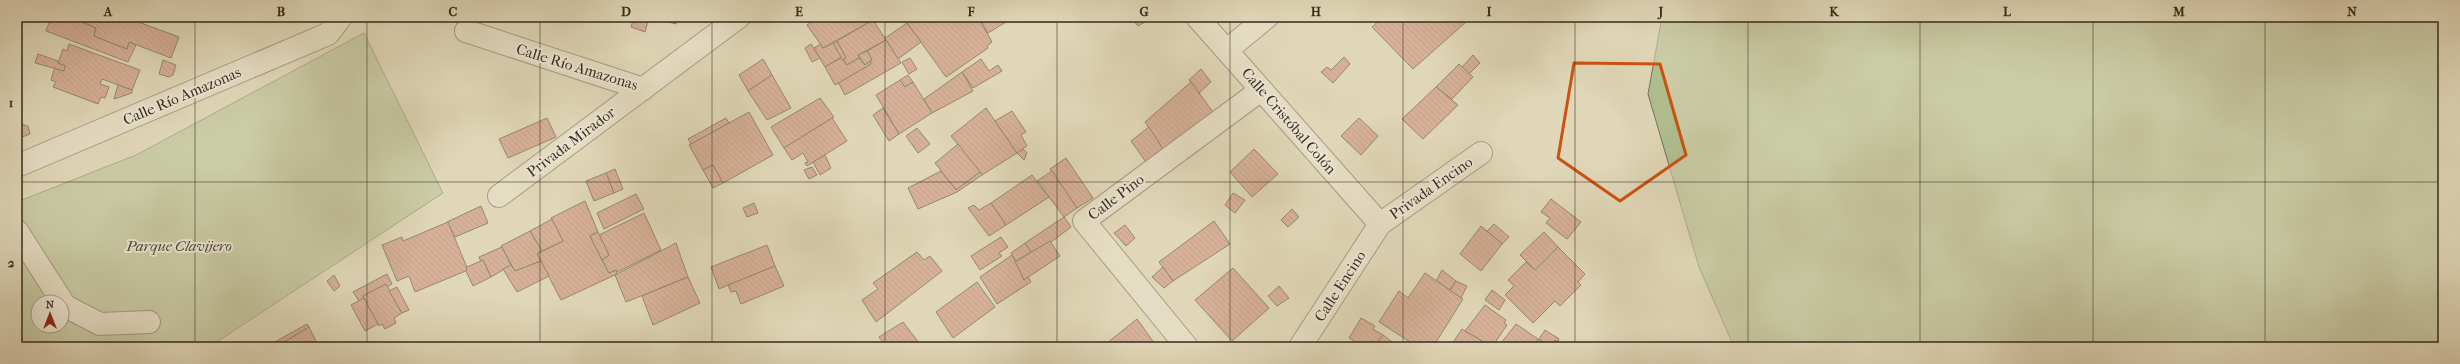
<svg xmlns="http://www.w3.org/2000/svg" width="2460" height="364" viewBox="0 0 2460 364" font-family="'IM FELL French Canon',serif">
  <defs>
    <pattern id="building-back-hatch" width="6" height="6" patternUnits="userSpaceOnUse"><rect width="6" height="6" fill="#cc8070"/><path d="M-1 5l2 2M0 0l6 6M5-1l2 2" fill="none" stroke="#a6695b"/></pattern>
  </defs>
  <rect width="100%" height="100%" fill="#e0d7b8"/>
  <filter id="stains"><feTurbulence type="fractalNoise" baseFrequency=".005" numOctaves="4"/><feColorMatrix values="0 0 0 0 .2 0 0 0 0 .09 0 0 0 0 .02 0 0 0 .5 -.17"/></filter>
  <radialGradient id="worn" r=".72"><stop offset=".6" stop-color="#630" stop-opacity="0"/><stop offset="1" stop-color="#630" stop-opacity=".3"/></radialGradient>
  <g fill="#b0bf91" stroke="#727558" fill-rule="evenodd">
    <path d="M1662 17H2443V347H1734L1699 267 1648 94Z"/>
    <path d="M364 33 443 193 209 347H17V202L136 155ZM38 302H62V326H38Z"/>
  </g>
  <g fill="url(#building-back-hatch)" stroke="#342b1e">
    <path d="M51 17H85L82 22 96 28 94 36 127 49 129 42 136 45 128 62 46 31Z"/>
    <path d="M85 17H125L179 37 171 58 129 42 127 49 94 36 96 28 82 22Z"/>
    <path d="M125 17H145L142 23Z"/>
    <path d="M634 17H649L645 32 631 27Z"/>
    <path d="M649 17H678L676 24Z"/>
    <path d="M819 17H871L873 20 823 48 807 25Z"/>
    <path d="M909 17H978L992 42 987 46 988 48 946 77 905 20Z"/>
    <path d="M978 17H1014L988 33Z"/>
    <path d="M1130 17H1148L1150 19 1138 26Z"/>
    <path d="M1383 17H1461L1466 22 1413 69 1372 27Z"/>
    <path d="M873 20 886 40 858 55 859 58 847 65 843 59 846 58 837 41Z"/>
    <path d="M907 23 921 42 898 59 885 38Z"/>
    <path d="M886 40 901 63 845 95 838 82 871 64 870 61 872 60 867 51Z"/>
    <path d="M837 41 846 58 842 60 833 43Z"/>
    <path d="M833 43 841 57 825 67 814 48 821 44 823 48Z"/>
    <path d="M69 44 140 70 132 90 102 79 100 84 109 87 105 98 101 97 98 104 53 87 56 82 51 80 54 70 56 68 64 71 65 66 58 63 63 49 67 51Z"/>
    <path d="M811 44 820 58 812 62 805 48Z"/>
    <path d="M867 51 872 60 865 65 858 55Z"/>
    <path d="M38 54 58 61V63L65 66 64 71 35 63Z"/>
    <path d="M1473 55 1480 63 1469 74 1462 67Z"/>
    <path d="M1344 57 1350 64 1333 83 1321 72 1327 67 1331 70Z"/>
    <path d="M841 58 847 65 859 58 865 65 870 61 871 64 835 85 825 67Z"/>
    <path d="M910 58 917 69 909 74 902 62Z"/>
    <path d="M763 59 772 75 748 91 739 75Z"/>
    <path d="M981 59 989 71 998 65 1002 71 973 88 962 72Z"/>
    <path d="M163 60 176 65 173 75 169 77 159 74Z"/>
    <path d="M1459 64 1473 77 1452 99 1436 87Z"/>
    <path d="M1201 69 1211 82 1199 93 1189 80Z"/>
    <path d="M962 72 973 91 932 113 924 99Z"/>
    <path d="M772 75 791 108 767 120 748 91Z"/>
    <path d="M908 75 913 82 905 87 900 80Z"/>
    <path d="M900 80 905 87 913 82 932 113 899 134 876 95Z"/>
    <path d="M1191 82 1213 112 1163 149 1145 122Z"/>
    <path d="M118 85 132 90V93L114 99Z"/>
    <path d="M1436 87 1458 105 1423 139 1402 119Z"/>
    <path d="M820 98 834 117 784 148 771 127Z"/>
    <path d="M883 108 899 134 889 141 873 115Z"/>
    <path d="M986 108 1017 153 982 175 951 136Z"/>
    <path d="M1012 111 1026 132 1021 135 1027 146 1017 153 995 121Z"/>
    <path d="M749 112 773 155 723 183 713 165 703 170 689 145Z"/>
    <path d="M547 118 556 137 508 158 499 139Z"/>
    <path d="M726 118 729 123 691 144 688 139Z"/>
    <path d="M832 118 847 141 807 166 805 163 808 162 803 153 792 160 784 148Z"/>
    <path d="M1359 118 1378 136 1361 155 1341 136Z"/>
    <path d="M17 123 28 126 30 134 17 139Z"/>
    <path d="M1149 127 1163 149 1146 162 1131 141Z"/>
    <path d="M917 128 930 144 918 153 906 136Z"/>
    <path d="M958 144 980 172 956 190 935 163Z"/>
    <path d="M1023 149 1027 153 1024 160 1017 153Z"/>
    <path d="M1254 149 1278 174 1252 197 1230 172Z"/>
    <path d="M825 155 831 168 820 175 813 162Z"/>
    <path d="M1066 158 1093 198 1077 208 1050 169Z"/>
    <path d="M713 165 723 183 713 188 703 170Z"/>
    <path d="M812 167 817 175 809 179 804 170Z"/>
    <path d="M615 169 623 189 614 193 606 173Z"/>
    <path d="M941 171 956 190 980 172 982 175 957 192 918 209 908 188Z"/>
    <path d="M1052 171 1077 208 1064 217 1037 181Z"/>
    <path d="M606 173 614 193 594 201 586 181Z"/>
    <path d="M1032 175 1049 197 1006 225 991 203Z"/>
    <path d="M1233 193 1245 200 1235 213 1225 205Z"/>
    <path d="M636 194 644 209 604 229 597 213Z"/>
    <path d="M1551 199 1581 222 1567 239 1546 223 1550 218 1541 212Z"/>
    <path d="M585 201 598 232 590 236 609 273 616 270 617 274 561 300 537 254 563 241 551 218Z"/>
    <path d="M754 203 758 213 747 217 743 208Z"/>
    <path d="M991 203 1006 225 989 236 968 208 974 205 979 210Z"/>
    <path d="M481 206 488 223 455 237 447 222Z"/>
    <path d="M1292 209 1299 217 1288 227 1281 220Z"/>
    <path d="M644 213 661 250 617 272 616 270 609 273 602 260 609 255 599 235Z"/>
    <path d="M1064 217 1071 227 1051 242 1031 252 1025 243Z"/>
    <path d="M552 219 563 241 542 251 530 231Z"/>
    <path d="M1214 221 1230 244 1173 281 1159 262Z"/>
    <path d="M448 222 468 270 415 292 409 276 397 281 382 245 402 237 403 241Z"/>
    <path d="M1494 224 1509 237 1502 244 1487 231Z"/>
    <path d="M1125 225 1135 238 1126 246 1114 233Z"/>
    <path d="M1481 226 1502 244 1481 271 1460 254Z"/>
    <path d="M530 231 542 251 537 254 541 261 515 271 501 246Z"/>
    <path d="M598 232 609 255 602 260 590 236Z"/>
    <path d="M1544 232 1558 247 1535 270 1520 255Z"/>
    <path d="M1001 237 1008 247 999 253 1002 256 980 270 971 256Z"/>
    <path d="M1050 241 1060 256 1024 280 1015 262Z"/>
    <path d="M676 243 688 277 626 302 615 275Z"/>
    <path d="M1025 243 1031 252 1016 261 1011 253Z"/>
    <path d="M767 245 775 266 719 289 711 267Z"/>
    <path d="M502 247 511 265 491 277 483 260 481 262 479 257Z"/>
    <path d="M1558 247 1585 274 1578 282 1581 285 1560 306 1555 301 1533 323 1505 295 1514 286 1508 280 1526 262 1535 270Z"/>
    <path d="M917 252 924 260 930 256 942 271 876 322 862 300 878 289 873 283Z"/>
    <path d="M1012 255 1024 280 1028 277 1031 282 997 304 980 277Z"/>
    <path d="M483 260 491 277 473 286 466 271 467 267Z"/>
    <path d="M541 261 549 276 517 292 503 269 511 265 515 271Z"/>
    <path d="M775 266 784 286 741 304 736 291 731 292 728 285Z"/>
    <path d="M1163 267 1173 281 1164 288 1152 277Z"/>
    <path d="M1233 268 1269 308 1232 341 1195 300Z"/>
    <path d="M1442 270 1456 281 1450 290 1436 281Z"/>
    <path d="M1425 273 1463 299 1433 347H1418L1379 322 1399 291 1408 298Z"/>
    <path d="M387 274 392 284 387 287 386 284 373 291 363 296 364 298 359 301 353 292Z"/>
    <path d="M334 275 340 286 334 291 327 281Z"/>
    <path d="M688 277 700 303 653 325 642 296Z"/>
    <path d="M1456 281 1467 286 1461 298 1450 290Z"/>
    <path d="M977 282 995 307 953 338 936 312Z"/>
    <path d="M386 284 402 313 394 318 396 323 385 329 382 324 379 326 363 296Z"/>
    <path d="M1279 286 1289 298 1277 306 1268 296Z"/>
    <path d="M397 287 409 310 402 313 389 291Z"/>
    <path d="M1492 290 1505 300 1499 310 1485 300Z"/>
    <path d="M364 298 378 324 365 331 351 305Z"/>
    <path d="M1485 305 1506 320 1504 323 1507 325 1492 347 1465 331Z"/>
    <path d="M1361 318 1375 326 1373 329 1383 335 1374 347H1353L1356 342 1349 338Z"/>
    <path d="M1137 319 1157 347H1102Z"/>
    <path d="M903 322 922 347H887L879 337Z"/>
    <path d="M307 324 309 327 276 347H266Z"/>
    <path d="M1516 324 1538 339 1533 347H1498Z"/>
    <path d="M309 327 319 347H276Z"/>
    <path d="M1462 329 1465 331 1492 347H1450Z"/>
    <path d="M1545 330 1559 339 1558 342 1555 340 1552 347 1539 339Z"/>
    <path d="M1383 335 1399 347H1374Z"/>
    <path d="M1539 339 1550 347H1533Z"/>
    <path d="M1555 340 1558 342 1565 347H1552Z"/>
  </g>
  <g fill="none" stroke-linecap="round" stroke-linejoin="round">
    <defs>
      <g id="minor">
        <path d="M1197 17 1380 224"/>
        <path d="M466 31 643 89"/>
        <path d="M1227 50 1267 17"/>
        <path d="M17 166 328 34 341 17"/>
        <path d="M499 196 739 17"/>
        <path d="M17 231 65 306 100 324 149 322"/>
        <path d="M1187 347 1084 221 1261 90"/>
        <path d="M1300 347 1380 224 1481 153"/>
      </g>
    </defs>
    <use href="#minor" stroke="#5f5644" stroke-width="24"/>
    <use href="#minor" stroke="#ebe5d1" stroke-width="22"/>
  </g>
  <path d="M0 0H2460V364H0ZM1574 63 1660 64 1686 155 1620 201 1558 158Z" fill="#e0d7b8" fill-opacity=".55" fill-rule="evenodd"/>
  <path fill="none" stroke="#cd520f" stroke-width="3" stroke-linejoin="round" d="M1574 63 1660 64 1686 155 1620 201 1558 158Z"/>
  <path fill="none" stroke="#342b1e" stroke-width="1" stroke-opacity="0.55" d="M195 17V347M367 17V347M540 17V347M712 17V347M885 17V347M1057 17V347M1230 17V347M1403 17V347M1575 17V347M1748 17V347M1920 17V347M2093 17V347M2265 17V347M17 182H2443"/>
  <g text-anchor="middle" stroke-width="4" stroke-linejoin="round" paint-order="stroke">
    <g font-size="15" fill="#342b1e" stroke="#ebe5d1">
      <text transform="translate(577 67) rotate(17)" y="5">Calle Río Amazonas</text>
      <text transform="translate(182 96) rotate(-23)" y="5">Calle Río Amazonas</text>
      <text transform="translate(1289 121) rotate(49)" y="5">Calle Cristóbal Colón</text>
      <text transform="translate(571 142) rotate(-37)" y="5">Privada Mirador</text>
      <text transform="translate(1431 188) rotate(-35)" y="5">Privada Encino</text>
      <text transform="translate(1116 197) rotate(-37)" y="5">Calle Pino</text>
      <text transform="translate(1340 286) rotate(-57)" y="5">Calle Encino</text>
    </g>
    <g font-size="15" font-style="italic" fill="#4d4935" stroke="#ebe5d1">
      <text x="179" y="251">Parque Clavijero</text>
    </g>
  </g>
  <rect width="2460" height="364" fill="none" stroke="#e0d7b8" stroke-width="44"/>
  <g transform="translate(50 314)"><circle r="19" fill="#ebe5d1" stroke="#a29b89"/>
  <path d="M0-3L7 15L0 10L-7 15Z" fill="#8f2418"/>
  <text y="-6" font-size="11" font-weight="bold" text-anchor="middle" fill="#342b1e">N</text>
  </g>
  <rect x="22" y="22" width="2416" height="320" fill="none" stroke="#342b1e" stroke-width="1.5"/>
  <g font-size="13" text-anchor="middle" font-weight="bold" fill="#342b1e">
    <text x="108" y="16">A</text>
    <text x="281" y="16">B</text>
    <text x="453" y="16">C</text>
    <text x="626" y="16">D</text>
    <text x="799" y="16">E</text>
    <text x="971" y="16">F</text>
    <text x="1144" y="16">G</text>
    <text x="1316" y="16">H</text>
    <text x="1489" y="16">I</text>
    <text x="1661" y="16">J</text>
    <text x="1834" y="16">K</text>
    <text x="2007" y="16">L</text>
    <text x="2179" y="16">M</text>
    <text x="2352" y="16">N</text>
    <text x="11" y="107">1</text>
    <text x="11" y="267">2</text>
  </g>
  <rect width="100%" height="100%" filter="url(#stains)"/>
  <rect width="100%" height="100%" fill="url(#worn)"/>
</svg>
